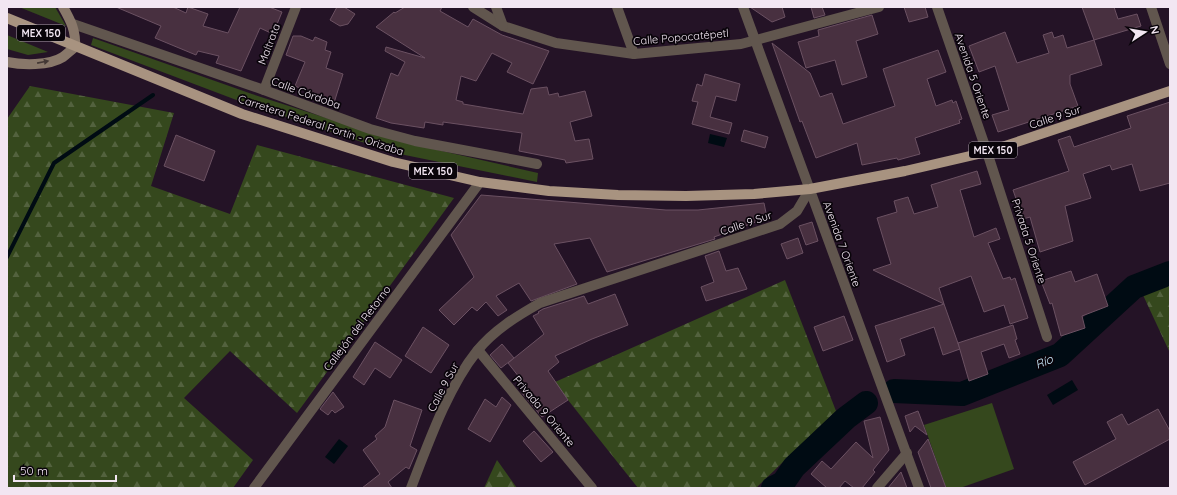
<svg xmlns="http://www.w3.org/2000/svg" width="1177" height="495" viewBox="0 0 1177 495" font-family="Quicksand,sans-serif">
  <defs>
    <pattern id="forest-firs" width="22" height="20" patternUnits="userSpaceOnUse"><rect width="22" height="20" fill="#35481d"/><path d="M5 1l3.5 6h-7zM16 11l3.5 6h-7z" fill="#53623e"/></pattern>
  </defs>
  <rect width="100%" height="100%" fill="#241326"/>
  <g fill="#35481d">
    <path d="M19 7H55L66 26Z"/>
    <path d="M7 35 48 52 28 55 7 49Z"/>
    <path d="M93 38 252 94 398 141 538 173 537 182 395 153 247 104 91 45Z"/>
    <path d="M992 403 1014 469 960 488H946L924 425Z"/>
  </g>
  <g fill="url(#forest-firs)">
    <path d="M30 86 174 113 151 186 230 214 257 145 454 198 297 413 230 351 184 398 253 460 233 488H7V119Z"/>
    <path d="M785 280 836 411 756 488H638L568 400 555 382Z"/>
    <path d="M1170 284V353L1143 295Z"/>
    <path d="M497 460 517 488H484Z"/>
  </g>
  <g fill="#000b13">
    <path d="M710 134 727 138 724 147 708 143Z"/>
    <path d="M1072 380 1078 390 1053 405 1047 395Z"/>
    <path d="M339 439 348 446 334 464 325 457Z"/>
  </g>
  <g fill="none" stroke-linecap="round" stroke-linejoin="round">
    <path stroke="#000b13" stroke-width="4" d="M7 257 54 163 153 95"/>
    <g stroke="#000b13" stroke-width="24">
      <path d="M894 391 962 394 1060 355 1134 287 1170 273"/>
      <path d="M773 488 783 483 794 467 846 418 866 403"/>
    </g>
  </g>
  <g fill="#483040" stroke="#6b5162">
    <path d="M116 7H173L186 13 188 7 208 14 203 26 228 33 240 7H269L282 12 273 34 260 28 241 71 216 63 219 56 198 51 196 55 155 38 161 26Z"/>
    <path d="M337 7H344L355 14 348 24 340 26 330 20Z"/>
    <path d="M405 7H442L440 11 468 27 473 19 502 35 549 51 533 84 507 72 512 63 492 53 476 81 461 76 456 100 463 102V104L523 114 531 89 547 87 549 95 558 93 559 97 585 91 592 116 570 122 575 141 589 139 593 159 566 163 565 160 519 151 522 133 443 122V125L425 122 424 128 391 123 376 118 391 73 398 76 405 62 385 51 386 47 425 58 376 27 394 12 395 13Z"/>
    <path d="M750 7H782L785 17 772 22Z"/>
    <path d="M811 7H822L825 15 814 18Z"/>
    <path d="M904 7H925L928 17 909 22Z"/>
    <path d="M1082 7H1114L1118 19 1137 14 1141 26 1094 40Z"/>
    <path d="M872 15 878 34 856 41 867 77 842 85 835 60 806 68 798 42 819 36 818 30Z"/>
    <path d="M1005 32 1017 63 1049 53 1043 35 1052 32 1054 38 1063 35 1067 48 1094 40 1102 65 1070 75V84L1078 106 998 132 992 115 1009 110 995 66 979 72 969 46Z"/>
    <path d="M293 36H301L313 41 315 37 327 42 325 50 331 52 326 68 343 74 334 103 295 86 305 62 286 55Z"/>
    <path d="M772 43 810 73 820 97 832 93 843 124 895 106 883 69 938 50 946 72 927 79 936 106 952 100 953 103 956 101 962 119 959 120 960 123 915 138 920 154 898 160 897 158 862 165 857 143 816 158 802 121 800 122Z"/>
    <path d="M705 74 740 84 736 101 716 96 710 117 732 123 729 134 692 124 698 102 692 101 697 84 702 86Z"/>
    <path d="M1170 102V183L1140 191 1132 164 1112 170 1110 165 1083 174 1091 198 1065 206 1073 241 1040 252 1030 217 1023 219 1013 190 1069 171 1058 140 1070 136 1074 147 1131 128 1127 116Z"/>
    <path d="M744 130 768 137 765 148 741 141Z"/>
    <path d="M176 135 215 151 204 181 164 166Z"/>
    <path d="M977 171 981 184 960 190 974 237 996 228 1000 239 988 243 1003 279 1010 277 1011 280 1015 278 1028 318 1010 324 1004 305 984 312 971 276 939 288 944 304 873 270 891 264 877 218 897 212 894 201 908 197 914 214 938 207 931 185Z"/>
    <path d="M481 195 666 210H698L764 203 767 218 714 237 715 239 607 272 590 238 554 244 577 284 531 301 519 283 496 296 507 310 498 316 486 302 477 311 472 307 454 325 439 310 474 277 451 235Z"/>
    <path d="M812 222 818 241 806 245 799 226Z"/>
    <path d="M798 238 803 253 787 259 781 244Z"/>
    <path d="M719 251 726 271 738 268 747 289 706 301 701 287 714 282 705 256Z"/>
    <path d="M1071 271 1075 282 1097 274 1108 306 1082 316 1085 328 1061 336 1052 303 1050 304 1041 281Z"/>
    <path d="M615 294 628 325 592 339 555 356 559 362 548 371 568 400 542 417 521 392 527 387 508 363 544 334 533 316 539 313 538 312 543 309 584 296 588 304Z"/>
    <path d="M944 304 960 349 943 355 934 327 900 339 905 355 887 362 875 326Z"/>
    <path d="M844 316 853 340 823 351 814 327Z"/>
    <path d="M1013 325 1017 339 1015 340 1020 354 1009 358 1004 344 981 352 988 374 969 381 958 343Z"/>
    <path d="M423 327 449 345 431 373 405 356Z"/>
    <path d="M375 342 402 360 390 378 375 368 364 385 353 377Z"/>
    <path d="M502 344 514 358 501 368 490 355Z"/>
    <path d="M333 392 344 407 335 413 332 410 328 415 320 409Z"/>
    <path d="M502 397 511 405 490 442 468 429 485 399 496 407Z"/>
    <path d="M394 400 422 410 410 446 417 450 409 469 406 467 388 482 392 488H362L380 474 363 450 377 439 375 436 385 427Z"/>
    <path d="M1158 409 1170 431V439L1085 485 1073 462 1116 439 1107 422 1122 414 1128 425Z"/>
    <path d="M918 411 927 435 915 426 910 432 905 416Z"/>
    <path d="M880 417 889 450 873 470 875 472 862 488H854L845 481 839 488H827L811 474 822 461 831 469 856 442 873 458 864 421Z"/>
    <path d="M534 431 553 452 541 462 523 441Z"/>
    <path d="M928 439 946 488H931L918 452Z"/>
    <path d="M901 472 907 488H888Z"/>
  </g>
  <g fill="none" stroke-linecap="round" stroke-linejoin="round">
    <g stroke="#61564e" stroke-width="10">
      <path d="M473 7 503 26 556 43 634 54 741 44 879 7"/>
      <path d="M496 7 503 26"/>
      <path d="M617 7 634 54"/>
      <path d="M743 7 919 488"/>
      <path d="M937 7 987 152 1047 337"/>
      <path d="M1151 7 1170 64"/>
      <path d="M73 24 264 90 370 129 415 141 537 164"/>
      <path d="M264 90 296 7"/>
      <path d="M478 350 592 488"/>
      <path d="M254 488 480 182"/>
      <path d="M411 488C428 444 448 387 477 351 494 330 517 316 540 303L780 224 797 211 810 189"/>
      <path d="M877 488 907 453"/>
    </g>
    <path stroke="#89786a" stroke-width="10" d="M7 62C22 65 49 66 63 57 67 54 71 50 75 47 76 31 71 21 63 7"/>
    <path stroke="#a89380" stroke-width="10" d="M7 18 242 114 393 162 480 182 549 191 618 195 686 196 754 194 810 189 905 171 987 152 1170 91"/>
  </g>
  <defs><path id="oneway-solid" d="M-6-.8H1V-3.2L6.5 0L1 3.2V.8H-6Z"/></defs>
  <use fill="#433835" href="#oneway-solid" transform="translate(43 62) rotate(-11)"/>
  <g text-anchor="middle" stroke-width="3.5" stroke-linejoin="round" paint-order="stroke">
    <g fill="#09040a" stroke="#aca2ac" stroke-width="1">
      <rect x="17" y="25" width="48" height="16" rx="3"/>
      <rect x="969" y="142" width="48" height="16" rx="3"/>
      <rect x="409" y="163" width="48" height="16" rx="3"/>
    </g>
    <g font-size="10" font-weight="bold" fill="#f2e6f2">
      <text x="41" y="37">MEX 150</text>
      <text x="993" y="154">MEX 150</text>
      <text x="433" y="175">MEX 150</text>
    </g>
    <g font-size="11" fill="#f2e6f2" stroke="#09040a">
      <text transform="translate(681 37) rotate(-5)" y="4">Calle Popocatépetl</text>
      <text transform="translate(269 44) rotate(-69)" y="4">Maltrata</text>
      <text transform="translate(973 76) rotate(71)" y="4">Avenida 5 Oriente</text>
      <text transform="translate(306 93) rotate(20)" y="4">Calle Córdoba</text>
      <text transform="translate(1055 117) rotate(-18)" y="4">Calle 9 Sur</text>
      <text transform="translate(321 125) rotate(18)" y="4">Carretera Federal Fortín - Orizaba</text>
      <text transform="translate(746 223) rotate(-19)" y="4">Calle 9 Sur</text>
      <text transform="translate(1029 241) rotate(72)" y="4">Privada 5 Oriente</text>
      <text transform="translate(842 244) rotate(70)" y="4">Avenida 7 Oriente</text>
      <text transform="translate(357 328) rotate(-53)" y="4">Callejón del Retorno</text>
      <text transform="translate(443 387) rotate(-62)" y="4">Calle 9 Sur</text>
      <text transform="translate(544 411) rotate(50)" y="4">Privada 9 Oriente</text>
    </g>
    <g font-size="12" font-style="italic" fill="#c8e9fb" stroke="#09040a">
      <text transform="translate(1044 362) rotate(-22)" y="4">Río</text>
    </g>
  </g>
  <rect width="1177" height="495" fill="none" stroke="#f2e6f2" stroke-width="16"/>
  <g transform="translate(1145 32) rotate(78)" stroke="#09040a" stroke-width="3" paint-order="stroke">
  <path d="M0-3L7 15L0 10L-7 15Z" fill="#f2e6f2"/>
  <text y="-6" font-size="11" font-weight="bold" text-anchor="middle" fill="#f2e6f2">N</text>
  </g>
  <path d="M14 475v6h102v-6" fill="none" stroke="#f2e6f2" stroke-width="2"/>
  <text x="20" y="475" font-size="12" fill="#f2e6f2" stroke="#09040a" stroke-width="3" paint-order="stroke">50 m</text>
</svg>
